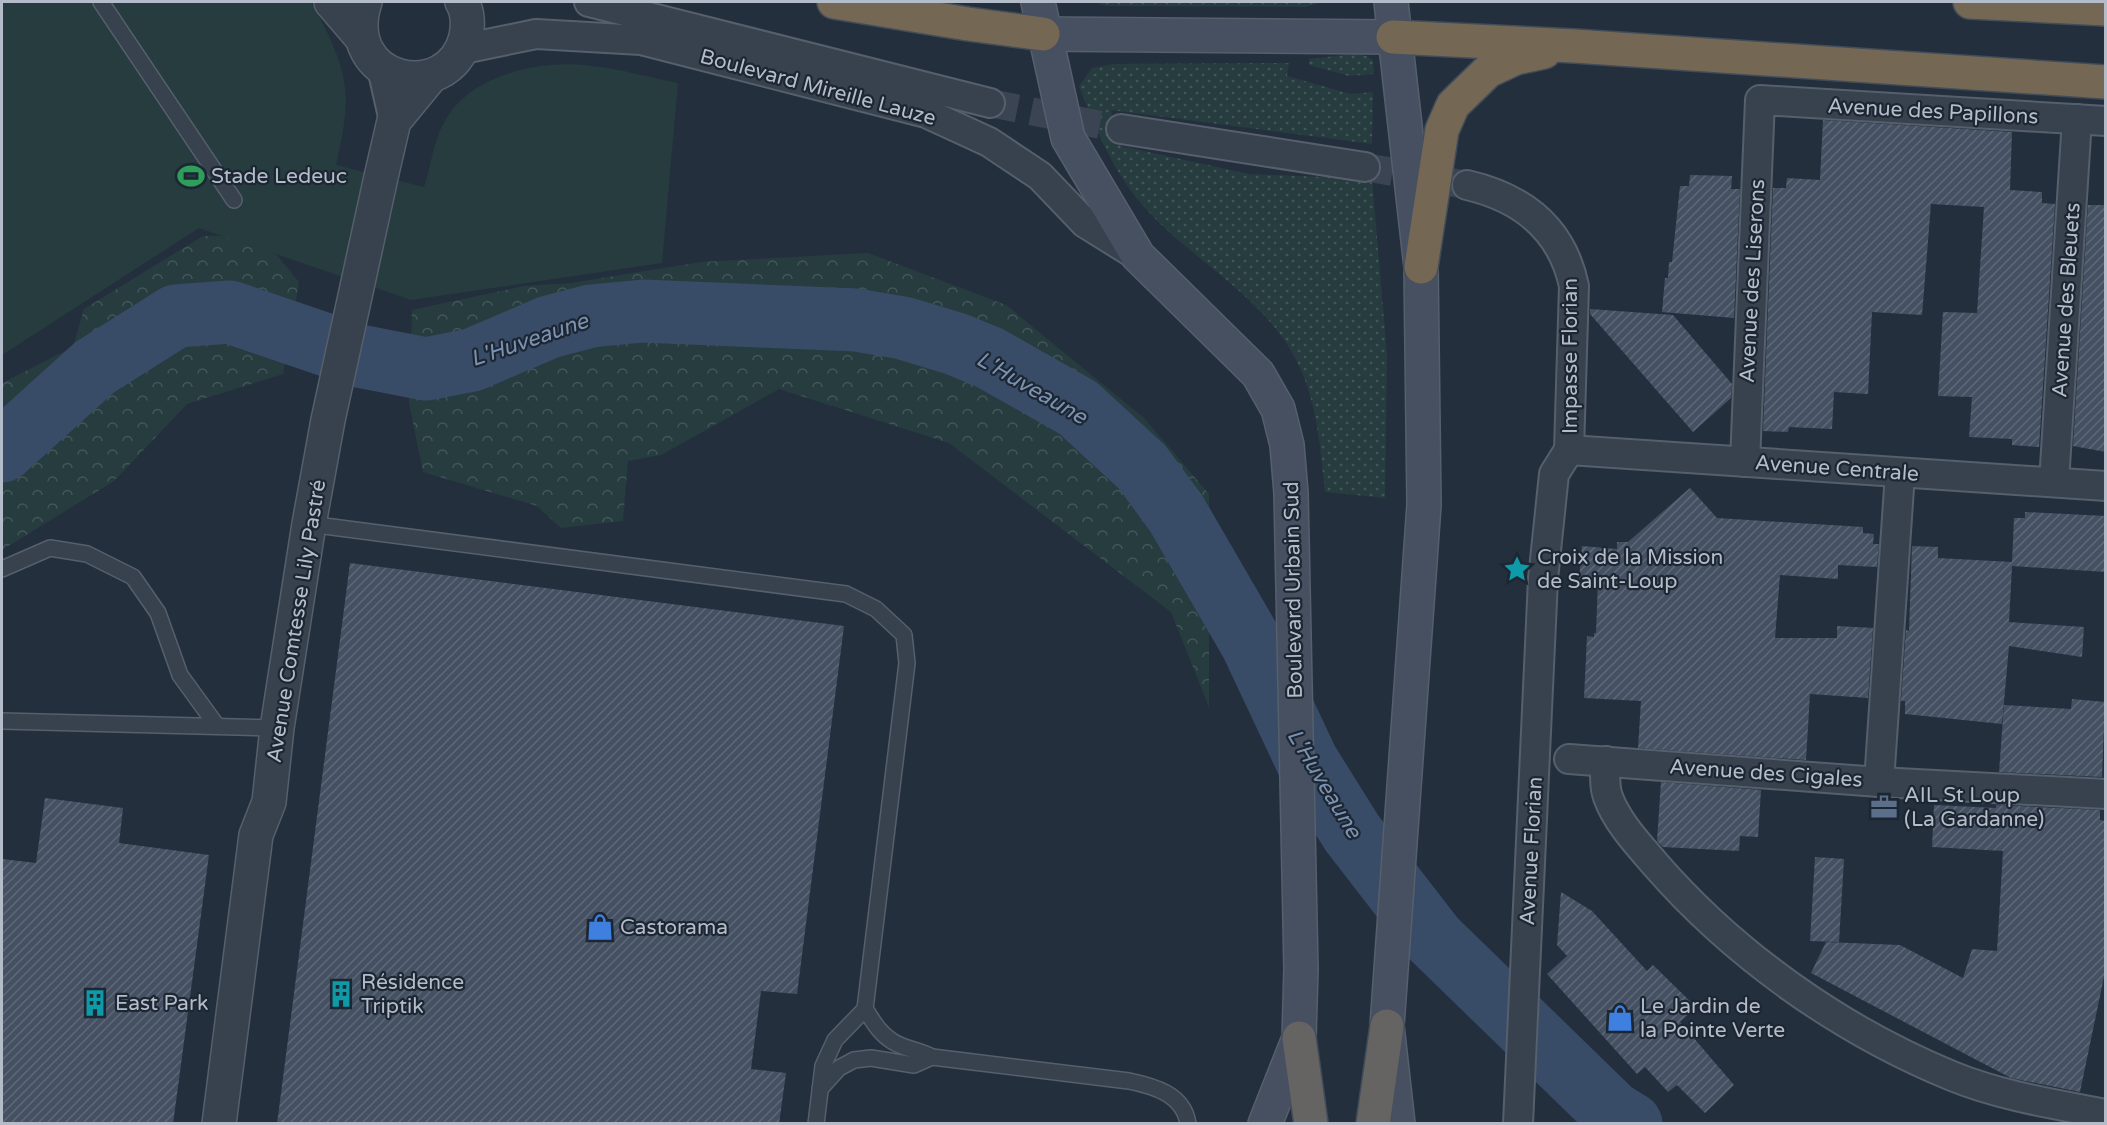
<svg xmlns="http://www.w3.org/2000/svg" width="2107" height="1125" viewBox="0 0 2107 1125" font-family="'Varela Round',sans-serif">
  <defs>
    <pattern id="grass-dots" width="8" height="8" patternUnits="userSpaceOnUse" patternTransform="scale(1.5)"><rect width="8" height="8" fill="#263c3f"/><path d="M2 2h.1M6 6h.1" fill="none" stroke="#435659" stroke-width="1.8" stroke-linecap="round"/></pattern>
    <pattern id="forest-crowns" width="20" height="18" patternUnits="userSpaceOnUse" patternTransform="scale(1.5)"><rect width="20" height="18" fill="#263c3f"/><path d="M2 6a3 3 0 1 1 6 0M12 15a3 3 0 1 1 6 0" fill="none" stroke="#435659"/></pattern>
    <pattern id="building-hatch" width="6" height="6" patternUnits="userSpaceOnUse" patternTransform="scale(1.5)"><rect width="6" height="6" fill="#455162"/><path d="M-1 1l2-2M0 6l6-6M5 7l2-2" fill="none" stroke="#5d6877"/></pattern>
  </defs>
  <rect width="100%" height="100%" fill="#242f3e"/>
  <g fill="url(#grass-dots)">
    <path d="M1094 2H1323L1306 7 1105 6Z"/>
    <path d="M1354 54 1367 56 1373 60 1374 74 1349 76 1309 65V59Z"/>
    <path d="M1289 63 1287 76 1351 94 1373 92 1372 144 1111 110 1121 146 1249 174 1372 179 1387 355 1385 498 1325 492C1320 445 1317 398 1294 356 1261 295 1191 259 1146 209 1112 171 1097 131 1079 86L1092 68 1113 64Z"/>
  </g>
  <g fill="url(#forest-crowns)">
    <path d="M260 235 299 282 283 374 187 404 114 481 2 550V383L73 347 84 309 203 236Z"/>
    <path d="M868 253 1006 305 1144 418 1209 494V707L1171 612 949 443 779 389 661 455 628 461 623 521 561 528 537 506 423 472 409 403 412 310 524 286 571 283 701 262Z"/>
  </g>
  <path fill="#263c3f" d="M2 2H310C317 9 321 21 326 30 352 83 349 108 336 165L424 187C431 166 433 141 445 121 470 74 542 59 592 66 620 69 649 77 678 83L662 263 411 300 199 228 2 355Z"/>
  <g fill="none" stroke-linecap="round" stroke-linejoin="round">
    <path stroke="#394c67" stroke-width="63" d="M2 451 95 367 176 316 230 312 359 356 426 369 472 360 549 327 591 316 643 311 856 320 903 328 956 344 990 358 1078 408 1142 467 1176 513 1252 644 1307 761 1352 833 1434 939 1613 1113 1631 1124"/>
  </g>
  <g fill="url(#building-hatch)">
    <path d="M1823 120 2012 132 2010 190 2042 192V203L2055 204 2039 447 2012 445V439L1969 437 1972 397 1938 396 1943 312 1977 313 1984 207 1931 204 1922 315 1872 312 1868 394 1834 392 1832 429 1789 427 1788 432 1763 431 1773 188H1786L1787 178 1820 180Z"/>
    <path d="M1690 175 1732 176 1731 189H1740L1734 318 1662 312 1665 278H1668L1669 262H1672L1680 186H1689Z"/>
    <path d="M2088 205H2106V452L2073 446Z"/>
    <path d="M1590 309 1673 315 1732 384 1731 398 1693 432 1590 314Z"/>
    <path d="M1690 488 1717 518 1863 527V533L1874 534 1873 544H1879L1877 567 1838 565V579L1780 575 1775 638H1837V626L1873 628 1868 698 1810 694 1806 760 1638 748 1641 701 1584 698 1587 636 1594 637V633H1596L1598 581 1579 580 1582 546 1617 549V542H1628Z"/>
    <path d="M2025 512 2106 516V572L2012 566 2009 622 2084 627 2082 657 2009 646 2002 724 1905 714V701H1901L1906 630 1909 631 1912 546 1938 547V558L2012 562 2014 518H2025Z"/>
    <path d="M350 563 844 626 797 994 761 991 751 1069 786 1073 779 1124H277Z"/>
    <path d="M2072 699 2105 702 2102 777 1999 772 2004 705 2071 709Z"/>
    <path d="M1661 782 1761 790 1758 837 1740 836 1739 851 1663 847 1657 841Z"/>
    <path d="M45 798 123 808 119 843 209 855 173 1124H2V859L36 863Z"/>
    <path d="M1934 805 1996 808V805L2100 810V820L2106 821V967L2080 1092 2011 1078 1811 973 1826 942 1900 945 1963 978 1972 949 1997 951 2003 851 1932 847Z"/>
    <path d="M1815 857 1844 859 1839 942 1810 941Z"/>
    <path d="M1561 892 1592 911 1647 971 1653 965 1696 1007 1680 1022 1734 1085 1705 1113 1677 1085 1668 1092 1645 1067 1637 1074 1547 974 1567 956 1557 945Z"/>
  </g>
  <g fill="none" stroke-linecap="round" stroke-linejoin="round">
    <g stroke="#3a4453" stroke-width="28" stroke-dasharray="28 14" stroke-linecap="butt">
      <path d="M990 103 1121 129"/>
      <path d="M1365 167 1467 185"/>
    </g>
    <defs>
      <g id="service">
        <path d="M101 2 234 200"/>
        <path d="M309 524 846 594 876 609 904 635 907 663 865 1009 835 1040 823 1066 816 1124"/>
        <path d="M2 569 50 548 87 554 133 577 158 613 180 675 217 726"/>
        <path d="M2 721 277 728"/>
        <path d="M865 1009C873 1021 879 1033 892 1041 904 1049 919 1050 932 1057L1129 1081C1153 1086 1184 1094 1188 1124"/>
        <path d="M820 1089 839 1068 854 1060 871 1058 914 1065 932 1057"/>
      </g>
      <g id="minor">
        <path d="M589 2 990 103"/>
        <path d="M463 49 536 34 641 40 926 113 989 142 1040 176 1085 223 1138 256"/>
        <path d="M382 68 394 121"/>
        <path d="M1121 129 1365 167"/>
        <path d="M1467 185C1523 198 1562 229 1574 286L1569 450 1554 474 1543 579 1518 1124"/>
        <path d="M1569 450 2106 486"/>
        <path d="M1745 462 1760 100 2106 121"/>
        <path d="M2054 482 2077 119"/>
        <path d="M1569 759 1879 782 2106 794"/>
        <path d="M1606 761C1605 773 1604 786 1608 797 1617 822 1638 844 1655 864 1734 955 1840 1030 1952 1076 2001 1096 2054 1104 2106 1114"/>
        <path d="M1879 782 1900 473"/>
      </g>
      <g id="tertiary">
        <path d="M331 2 361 37"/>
        <path d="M365 2C339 82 448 107 466 37 468 26 468 12 462 2"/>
        <path d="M219 1124 256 835 269 802 277 728 309 524 328 420 381 177 394 121 431 76"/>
      </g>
      <g id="secondary">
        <path d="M1038 2 1068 138 1138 256 1258 374 1278 409 1287 445 1291 493 1301 969 1299 1038 1265 1124"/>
        <path d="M1391 2 1421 267 1424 505 1387 1026 1398 1124"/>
        <path d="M1043 34 1393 37"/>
      </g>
      <g id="trunk">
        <path d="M1299 1038 1311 1124"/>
        <path d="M1373 1124 1387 1026"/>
      </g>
      <g id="motorway">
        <path d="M834 2 968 24 1043 34"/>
        <path d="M1970 2 2106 9"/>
        <path d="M1393 37 1574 46 2106 82"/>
        <path d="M1421 267 1442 130 1453 105 1488 71 1516 58 1544 52"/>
      </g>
    </defs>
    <use href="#service" stroke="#565f6c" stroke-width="18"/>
    <use href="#minor" stroke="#565f6c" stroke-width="32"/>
    <use href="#tertiary" stroke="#565f6c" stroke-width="36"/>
    <use href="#secondary" stroke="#565f6c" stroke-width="36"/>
    <use href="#trunk" stroke="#434c59" stroke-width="36"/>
    <use href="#motorway" stroke="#434c59" stroke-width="36"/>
    <use href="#service" stroke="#38414e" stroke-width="15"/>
    <use href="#minor" stroke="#38414e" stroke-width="28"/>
    <use href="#tertiary" stroke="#38414e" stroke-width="33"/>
    <use href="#secondary" stroke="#465061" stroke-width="33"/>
    <use href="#trunk" stroke="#656462" stroke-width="33"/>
    <use href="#motorway" stroke="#746855" stroke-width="33"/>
  </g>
  <defs>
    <symbol id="stadium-bare" viewBox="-9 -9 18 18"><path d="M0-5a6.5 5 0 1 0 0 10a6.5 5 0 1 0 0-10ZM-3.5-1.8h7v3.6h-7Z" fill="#2e9e5b" stroke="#1d2633" stroke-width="2.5" paint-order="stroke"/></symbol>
    <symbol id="sight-bare" viewBox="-9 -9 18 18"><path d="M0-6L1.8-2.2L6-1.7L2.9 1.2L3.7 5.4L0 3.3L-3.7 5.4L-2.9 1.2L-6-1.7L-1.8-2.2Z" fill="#0f9aa8" stroke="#1d2633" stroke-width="2.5" paint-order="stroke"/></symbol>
    <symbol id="office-bare" viewBox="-9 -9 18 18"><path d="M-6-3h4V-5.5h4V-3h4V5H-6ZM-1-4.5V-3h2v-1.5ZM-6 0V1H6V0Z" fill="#5c6f8a" stroke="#1d2633" stroke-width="2.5" paint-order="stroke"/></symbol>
    <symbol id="shop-bare" viewBox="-9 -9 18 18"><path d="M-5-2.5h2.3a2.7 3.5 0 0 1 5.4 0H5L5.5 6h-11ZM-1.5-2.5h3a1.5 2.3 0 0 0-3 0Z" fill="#3f7fe0" stroke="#1d2633" stroke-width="2.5" paint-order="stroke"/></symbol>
    <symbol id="building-bare" viewBox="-9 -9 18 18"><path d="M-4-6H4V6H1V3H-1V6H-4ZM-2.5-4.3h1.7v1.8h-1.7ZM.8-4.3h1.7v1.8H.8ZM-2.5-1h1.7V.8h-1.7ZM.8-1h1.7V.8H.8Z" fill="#0f9aa8" stroke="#1d2633" stroke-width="2.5" paint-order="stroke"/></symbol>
  </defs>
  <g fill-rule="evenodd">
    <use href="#stadium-bare" x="172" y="157" width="38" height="38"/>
    <use href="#sight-bare" x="1498" y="550" width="38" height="38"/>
    <use href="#office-bare" x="1865" y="788" width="38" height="38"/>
    <use href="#shop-bare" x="581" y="908" width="38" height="38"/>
    <use href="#building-bare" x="322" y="975" width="38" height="38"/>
    <use href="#building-bare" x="76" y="984" width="38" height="38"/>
    <use href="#shop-bare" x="1601" y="999" width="38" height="38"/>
  </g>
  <g text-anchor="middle" stroke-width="4.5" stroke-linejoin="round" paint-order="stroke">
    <g font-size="21" fill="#b4bcc9" stroke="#1d2633">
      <text transform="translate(818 87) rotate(15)" y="7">Boulevard Mireille Lauze</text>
      <text transform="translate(1933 111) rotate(3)" y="7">Avenue des Papillons</text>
      <text transform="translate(1752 281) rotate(-87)" y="7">Avenue des Liserons</text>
      <text transform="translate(2066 300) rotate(-86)" y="7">Avenue des Bleuets</text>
      <text transform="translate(1570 356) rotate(-90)" y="7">Impasse Florian</text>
      <text transform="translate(1837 468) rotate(4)" y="7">Avenue Centrale</text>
      <text transform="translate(1293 590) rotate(-91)" y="7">Boulevard Urbain Sud</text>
      <text transform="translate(296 621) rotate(-81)" y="7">Avenue Comtesse Lily Pastré</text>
      <text transform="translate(1766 773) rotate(4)" y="7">Avenue des Cigales</text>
      <text transform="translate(1531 851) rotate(-87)" y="7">Avenue Florian</text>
    </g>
    <g font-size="21" fill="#b4bcc9" stroke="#1d2633" text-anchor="start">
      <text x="211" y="183">Stade Ledeuc</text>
      <text x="1537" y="564">Croix de la Mission<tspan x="1537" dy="24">de Saint-Loup</tspan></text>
      <text x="1904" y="802">AIL St Loup<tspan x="1904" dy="24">(La Gardanne)</tspan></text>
      <text x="620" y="934">Castorama</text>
      <text x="361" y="989">Résidence<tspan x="361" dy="24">Triptik</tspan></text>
      <text x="115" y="1010">East Park</text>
      <text x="1640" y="1013">Le Jardin de<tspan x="1640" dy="24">la Pointe Verte</tspan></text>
    </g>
    <g font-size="22" font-style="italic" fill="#7c92b1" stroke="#1d2633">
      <text transform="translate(529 339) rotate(-19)" y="8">L'Huveaune</text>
      <text transform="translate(1032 387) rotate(30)" y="8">L'Huveaune</text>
      <text transform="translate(1325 783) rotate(59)" y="8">L'Huveaune</text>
    </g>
  </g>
  <rect width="2107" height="1125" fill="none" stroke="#b4bcc9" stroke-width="6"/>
</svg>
